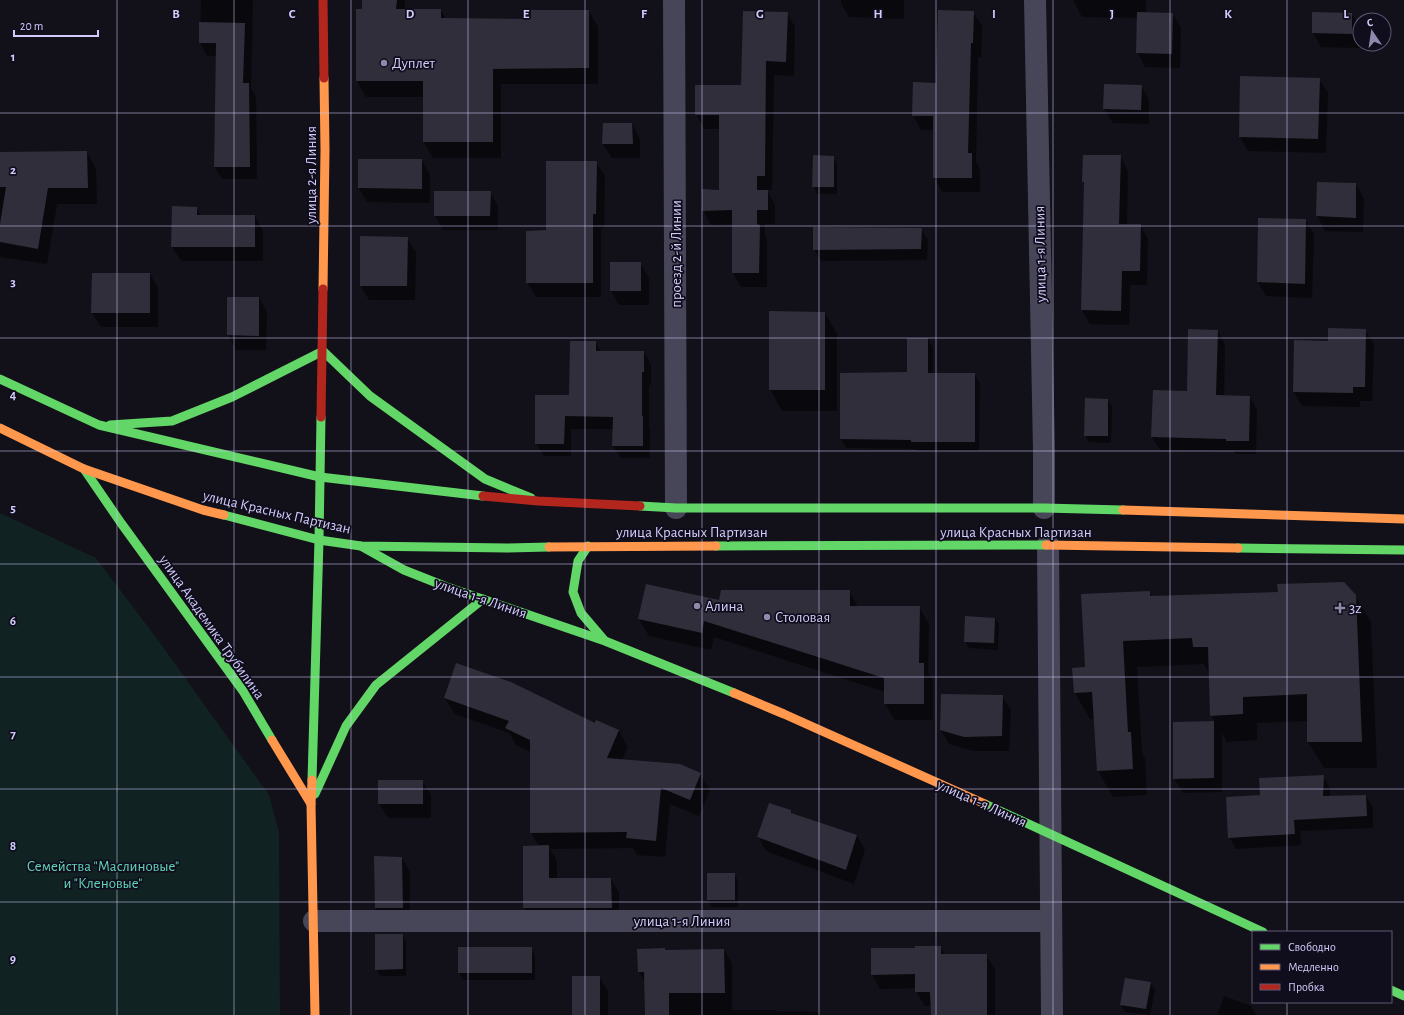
<svg xmlns="http://www.w3.org/2000/svg" width="1404" height="1015" viewBox="0 0 1404 1015" font-family="'Alegreya Sans',sans-serif">
  <rect width="100%" height="100%" fill="#121018"/>
  <path fill="#112223" d="M0 513 96 558 158 640 269 795 279 832 280 1015H0Z"/>
  <g fill="#0007">
    <path d="M201 0H253L251 88 256 97 257 179H222L214 166 216 56H207L200 43Z"/>
    <path d="M363 0H405V10H441L446 19 532 20 589 11 598 27V84H501V158H433L424 142V97H366L357 81Z"/>
    <path d="M841 0H904V19L849 17 841 3Z"/>
    <path d="M1074 0H1146V13L1173 14 1181 28 1180 68 1145 67 1137 52 1138 18 1082 17 1074 2Z"/>
    <path d="M973 12 982 26 981 57H978L976 162 980 169V192H942L934 178V130H921L913 115 937 84Z"/>
    <path d="M787 13 795 27 794 76 774 75 772 190H767L775 205V224H765V235L767 240V287H741L733 273V224L711 225 703 210 720 191V129H704L696 114 742 86Z"/>
    <path d="M1313 13 1352 14 1360 28V48L1321 47 1313 33Z"/>
    <path d="M1319 79 1328 93 1326 153 1248 151 1240 137Z"/>
    <path d="M1105 85 1141 86 1149 100V124L1113 123 1104 109Z"/>
    <path d="M632 124 640 139V158H612L603 144Z"/>
    <path d="M87 152 96 169 97 204H57L47 264 0 257V153Z"/>
    <path d="M1120 156 1128 171 1127 225H1140L1148 239 1147 285H1130L1129 325 1090 324 1082 310 1085 185 1083 182Z"/>
    <path d="M833 157 837 164V194H817L814 187Z"/>
    <path d="M422 160 430 175V203L367 202 359 188Z"/>
    <path d="M596 162 605 176 604 228H601V297H536L527 282 547 231Z"/>
    <path d="M1318 183 1356 184 1364 199 1363 232 1325 231 1317 216Z"/>
    <path d="M490 192 498 206V230H443L435 216Z"/>
    <path d="M196 208 201 216H255L263 231V261H181L172 247Z"/>
    <path d="M1259 219 1305 220 1314 234 1312 298 1266 296 1258 282Z"/>
    <path d="M921 229 928 240 927 260 821 261 814 249Z"/>
    <path d="M407 238 416 252 415 300H369L361 286Z"/>
    <path d="M640 263 649 278V305H619L611 291Z"/>
    <path d="M150 274 158 288V327H101L92 313Z"/>
    <path d="M228 298H259L267 312 266 350H236L228 335Z"/>
    <path d="M825 313 837 334V411H782L770 389Z"/>
    <path d="M1365 330 1374 344 1372 401H1360V407L1302 406 1294 392 1329 342Z"/>
    <path d="M1218 331 1225 344 1224 396 1250 397 1257 410 1256 454H1235L1234 451 1160 450 1152 437 1188 392Z"/>
    <path d="M928 339 933 348V374H974L980 383 979 451H917L916 449 846 448 841 439V374L908 373Z"/>
    <path d="M595 342 601 352H644L651 365V385H649V428L650 430V458H621L613 446V429H571V456H544L536 443 570 396Z"/>
    <path d="M1108 400 1112 407 1111 443 1089 442 1085 435Z"/>
    <path d="M849 591 858 607H919L929 624 928 673 933 681V720H895L885 704V692L714 637 711 650 649 636 639 619 720 601Z"/>
    <path d="M1149 592 1152 597 1355 596 1371 622 1377 768H1324L1308 742V721L1257 723V740L1227 742 1222 733V792L1183 793 1174 778V723L1215 722 1211 715 1209 673 1204 664 1137 667 1142 753 1145 759 1147 795 1113 797 1098 771 1095 719H1090L1075 693 1086 668Z"/>
    <path d="M995 618 999 625 998 650 969 648 965 641Z"/>
    <path d="M1002 696 1011 710 1009 751H973L949 744 941 730Z"/>
    <path d="M445 698 596 724 597 721 619 731 628 747 622 760 700 774 710 790 699 816 670 804 665 857 637 855 633 848 550 849 557 861V879H611L619 893V923H532L524 908V847L539 846 531 833V752L516 745 509 733 455 714Z"/>
    <path d="M1323 776 1330 788V797L1366 796 1373 808V828L1300 831 1301 845 1236 849 1229 837 1261 796Z"/>
    <path d="M422 781 431 795V818H388L379 804Z"/>
    <path d="M791 811 792 814 857 836 865 850 854 884 766 851 758 836Z"/>
    <path d="M375 857 402 858 410 872V923H384L376 908Z"/>
    <path d="M734 874 738 881V907H712L708 900Z"/>
    <path d="M402 934 406 941V976H380L376 969Z"/>
    <path d="M940 947 945 955H986L995 969V1015H932V1006H925L916 991V988L880 989 872 974 916 949Z"/>
    <path d="M459 948H531L535 955V980H463L459 973Z"/>
    <path d="M724 950 732 963V1010H775L776 1011 819 1012 821 1015H646L645 983 639 972Z"/>
    <path d="M599 977 608 991V1015H573Z"/>
    <path d="M1151 983 1155 990 1150 1015 1125 1012 1121 1005Z"/>
    <path d="M1224 996 1251 1006 1256 1015H1217Z"/>
  </g>
  <g fill="#302e3b">
    <path d="M362 0H397L396 9H441V18L531 19V10H589V68L493 69V142H423V81H356V9H362Z"/>
    <path d="M938 10 974 11 973 43H971L968 153H972V178H933V116H912L913 82 936 83Z"/>
    <path d="M743 11 788 12 786 62 766 61 765 176H757V190H768V210H757V224L760 225 759 273H732V210L702 211V189L719 190V115H695V85H741Z"/>
    <path d="M1137 12 1173 13 1172 54 1136 53Z"/>
    <path d="M1312 12 1352 13V34L1312 33Z"/>
    <path d="M199 22 245 23 243 83H249L250 167H214L216 43H199Z"/>
    <path d="M1240 76 1320 78 1318 139 1239 137Z"/>
    <path d="M1104 84 1142 85 1141 110 1103 109Z"/>
    <path d="M603 123H632L633 144H602Z"/>
    <path d="M87 151 88 188H48L38 249 0 242V224L6 187H0V152Z"/>
    <path d="M813 155 834 156V187H812Z"/>
    <path d="M1083 155H1121L1119 224H1141L1140 271H1122L1121 311 1081 310 1084 182H1082Z"/>
    <path d="M358 159H422V189L358 188Z"/>
    <path d="M546 161H597L596 214H593V283H526V231L546 230Z"/>
    <path d="M1317 182 1356 183V218L1316 216Z"/>
    <path d="M434 191H491L490 216H434Z"/>
    <path d="M172 206 197 207V215H255V247H171Z"/>
    <path d="M1258 218 1306 219 1305 284 1257 282Z"/>
    <path d="M813 227 922 228 921 249 813 250Z"/>
    <path d="M360 236 408 237 407 286H360Z"/>
    <rect x="610" y="262" width="31" height="29"/>
    <path d="M92 273H150V313H91Z"/>
    <path d="M227 297H259V336L227 335Z"/>
    <path d="M769 311 825 312V390H769Z"/>
    <path d="M1328 328 1366 329 1365 387H1353V393L1293 392 1294 340 1328 341Z"/>
    <path d="M1188 329 1218 330 1216 395 1250 396 1249 441H1226V439L1151 437 1153 390 1187 391Z"/>
    <path d="M907 338H928V373H975V442H911V440L840 439V373L907 372Z"/>
    <path d="M570 341H596V351H644V372H642V416H643V446H612L613 417 565 416 564 444H535V395H569Z"/>
    <path d="M1085 398 1108 399V436H1084Z"/>
    <path d="M1344 582 1356 595 1362 742H1307V694L1243 697V714L1210 716 1208 647H1193L1192 638 1123 641 1128 732H1131L1133 769 1097 771 1092 692 1074 693 1072 668 1085 667 1081 594 1150 591V596L1278 592 1277 584Z"/>
    <path d="M646 584 719 600 721 590H850V606H920L919 663H924V704H884V678L704 621 702 633 638 619Z"/>
    <path d="M965 616 995 618 994 643 964 642Z"/>
    <path d="M456 663 511 682 595 723 596 720 619 730 607 758 680 764 701 773 690 800 661 788 656 841 626 838 627 832 530 833V740L505 728 509 721 444 698Z"/>
    <path d="M941 694 1003 695 1002 736 964 737 940 730Z"/>
    <path d="M1214 721V778L1173 779V722Z"/>
    <path d="M1324 775 1323 796 1366 795 1367 816 1294 820 1295 834 1228 838 1226 797 1260 795 1259 778Z"/>
    <rect x="378" y="780" width="45" height="24"/>
    <path d="M769 803 791 810V813L857 835 846 870 757 837Z"/>
    <path d="M549 845V878H611L612 908H523V846Z"/>
    <path d="M374 856 402 857 403 908H375Z"/>
    <rect x="707" y="873" width="28" height="27"/>
    <path d="M375 934H403V969L375 970Z"/>
    <path d="M915 946H941V954H987V1015H931L930 992H915V974L871 975V948H915Z"/>
    <rect x="458" y="947" width="74" height="26"/>
    <path d="M665 948V950L724 949 725 993H669V1015H645L644 972H638L637 949Z"/>
    <rect x="572" y="976" width="28" height="39"/>
    <path d="M1125 978 1151 982 1146 1009 1120 1005Z"/>
  </g>
  <g fill="none" stroke-linecap="round" stroke-linejoin="round">
    <g stroke="#474659" stroke-width="22">
      <path d="M674 0 676 508"/>
      <path d="M1035 0 1044 450V508"/>
      <path d="M1048 545 1052 1015"/>
      <path d="M314 921H1051"/>
    </g>
    <g stroke="#63d668" stroke-width="9">
      <path d="M323 351 370 396 485 479 531 498"/>
      <path d="M0 379 99 425 320 477 483 496"/>
      <path d="M110 425 172 421 232 397 323 351"/>
      <path d="M84 469 121 523 243 691 272 740"/>
      <path d="M640 506 676 508H1044L1123 510"/>
      <path d="M224 515 319 540 361 546 507 548 549 547"/>
      <path d="M361 546 404 570 447 587 605 641 734 693"/>
      <path d="M588 546 578 561 573 592 581 613 604 640"/>
      <path d="M716 546 1046 545"/>
      <path d="M1238 548 1404 550"/>
      <path d="M312 780 319 540 321 417"/>
      <path d="M315 794 346 726 376 685 483 599"/>
      <path d="M985 804 1263 932"/>
      <path d="M1391 990 1404 996"/>
    </g>
    <g stroke="#ff974d" stroke-width="9">
      <path d="M323 289 325 150 324 78"/>
      <path d="M0 428 84 469 203 510 224 515"/>
      <path d="M1123 510 1404 519"/>
      <path d="M1046 545 1238 548"/>
      <path d="M549 547 716 546"/>
      <path d="M734 693 784 714 985 804"/>
      <path d="M272 740 311 804"/>
      <path d="M312 780 311 804 315 1015"/>
    </g>
    <g stroke="#b3261e" stroke-width="9">
      <path d="M323 0 324 78"/>
      <path d="M321 417 323 289"/>
      <path d="M483 496 538 501 640 506"/>
    </g>
  </g>
  <path fill="none" stroke="#d2ccfb" stroke-width="1" stroke-opacity="0.55" d="M117 0V1015M234 0V1015M351 0V1015M468 0V1015M585 0V1015M702 0V1015M819 0V1015M936 0V1015M1053 0V1015M1170 0V1015M1287 0V932M0 113H1404M0 226H1404M0 338H1404M0 451H1404M0 564H1404M0 677H1404M0 789H1404M0 902H1404M1287 1002V1015"/>
  <g fill="#8f8aac" stroke="#100d1c" stroke-width="1.5">
    <circle cx="384" cy="63" r="4"/>
    <circle cx="697" cy="606" r="4"/>
    <path d="M1338 602h4v4h4v4h-4v4h-4v-4h-4v-4h4z"/>
    <circle cx="767" cy="617" r="4"/>
  </g>
  <g text-anchor="middle" stroke-width="3.5" stroke-linejoin="round" paint-order="stroke">
    <g font-size="15" fill="#d2ccfb" stroke="#100d1c" text-anchor="start">
      <text x="392" y="68">Дуплет</text>
      <text x="705" y="611">Алина</text>
      <text x="1349" y="613">3z</text>
      <text x="775" y="622">Столовая</text>
    </g>
    <g font-size="15" fill="#d2ccfb" stroke="#100d1c">
      <text transform="translate(311 175) rotate(-90)" y="5">улица 2-я Линия</text>
      <text transform="translate(676 254) rotate(-90)" y="5">проезд 2-й Линии</text>
      <text transform="translate(1040 254) rotate(-91)" y="5">улица 1-я Линия</text>
      <text transform="translate(277 512) rotate(13)" y="5">улица Красных Партизан</text>
      <text x="692" y="537">улица Красных Партизан</text>
      <text x="1016" y="537">улица Красных Партизан</text>
      <text transform="translate(481 598) rotate(19)" y="5">улица 1-я Линия</text>
      <text transform="translate(212 627) rotate(55)" y="5">улица Академика Трубилина</text>
      <text transform="translate(982 803) rotate(24)" y="5">улица 1-я Линия</text>
      <text x="682" y="926">улица 1-я Линия</text>
    </g>
    <g font-size="15" fill="#60d3b7" stroke="#100d1c">
      <text x="103" y="871">Семейства "Маслиновые"<tspan x="103" dy="17">и "Кленовые"</tspan></text>
    </g>
  </g>
  <g font-size="13" text-anchor="middle" font-weight="bold" fill="#d2ccfb" stroke="#100d1c" stroke-width="3.5" stroke-linejoin="round" paint-order="stroke">
    <text x="176" y="18">B</text>
    <text x="292" y="18">C</text>
    <text x="410" y="18">D</text>
    <text x="526" y="18">E</text>
    <text x="644" y="18">F</text>
    <text x="760" y="18">G</text>
    <text x="878" y="18">H</text>
    <text x="994" y="18">I</text>
    <text x="1112" y="18">J</text>
    <text x="1228" y="18">K</text>
    <text x="1346" y="18">L</text>
    <text x="13" y="61">1</text>
    <text x="13" y="174">2</text>
    <text x="13" y="286">3</text>
    <text x="13" y="399">4</text>
    <text x="13" y="512">5</text>
    <text x="13" y="625">6</text>
    <text x="13" y="738">7</text>
    <text x="13" y="850">8</text>
    <text x="13" y="963">9</text>
  </g>
  <rect x="1252" y="931" width="140" height="72" fill="#100d1c" stroke="#5e5975"/>
  <rect x="1260" y="944" width="20" height="6" fill="#63d668" stroke="#5e5975"/>
  <text x="1288" y="951" font-size="12" fill="#d2ccfb">Свободно</text>
  <rect x="1260" y="964" width="20" height="6" fill="#ff974d" stroke="#5e5975"/>
  <text x="1288" y="971" font-size="12" fill="#d2ccfb">Медленно</text>
  <rect x="1260" y="984" width="20" height="6" fill="#b3261e" stroke="#5e5975"/>
  <text x="1288" y="991" font-size="12" fill="#d2ccfb">Пробка</text>
  <g transform="translate(1372 32) rotate(347)"><circle r="19" fill="#100d1c" stroke="#5e5975"/>
  <path d="M0-3L7 15L0 10L-7 15Z" fill="#8f8aac"/>
  <text y="-6" font-size="11" font-weight="bold" text-anchor="middle" fill="#d2ccfb">С</text>
  </g>
  <path d="M14 30v6h84v-6" fill="none" stroke="#d2ccfb" stroke-width="2"/>
  <text x="20" y="30" font-size="12" fill="#d2ccfb" stroke="#100d1c" stroke-width="3" paint-order="stroke">20 m</text>
</svg>
